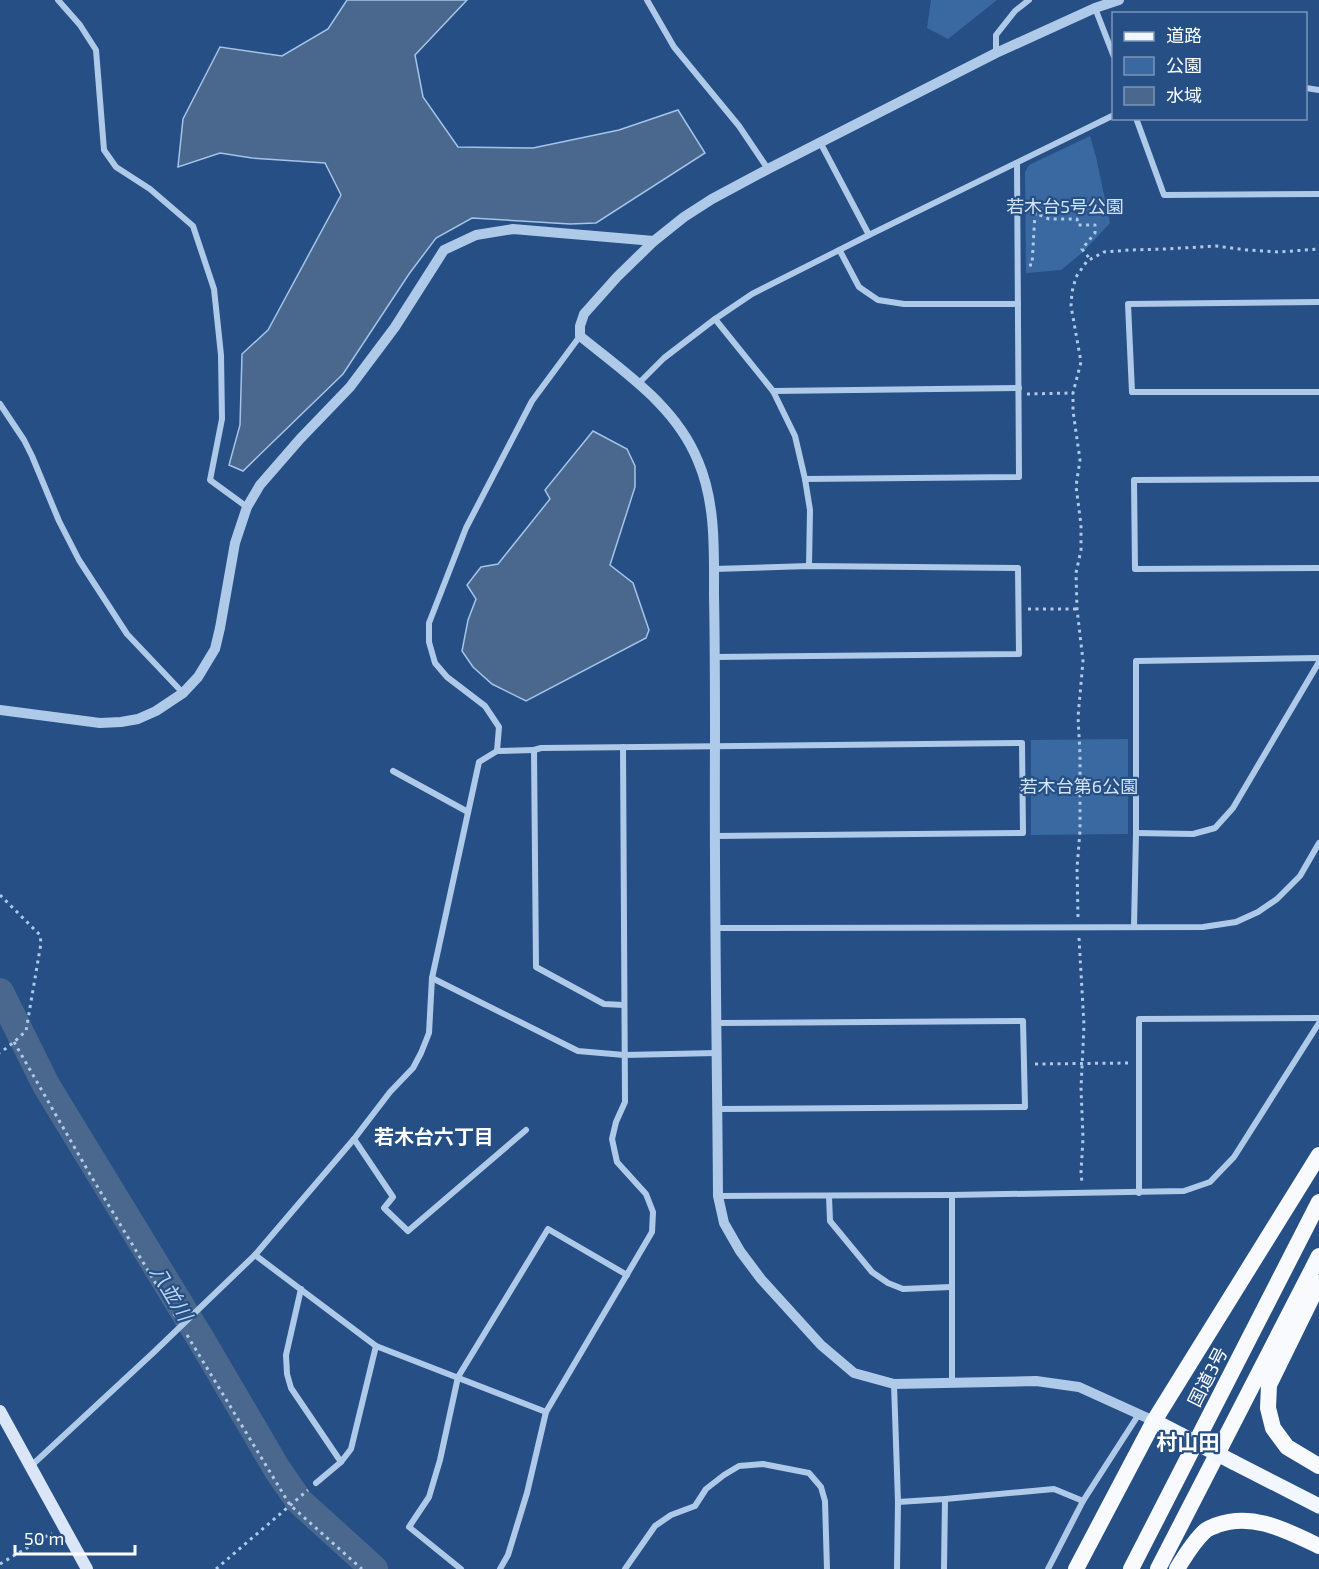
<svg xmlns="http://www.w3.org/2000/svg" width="1319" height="1569" viewBox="0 0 1319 1569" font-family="'Exo 2','Noto Sans JP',sans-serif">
  <rect width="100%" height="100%" fill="#254f85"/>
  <g fill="#3a69a2">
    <path d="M931 0H997L948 39 927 28Z"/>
    <path d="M1090 136 1096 157 1110 223 1083 252 1061 270 1026 273 1025 172 1029 165Z"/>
    <path d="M1128 739V834L1031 835V740Z"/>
  </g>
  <g fill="#4a688e" stroke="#a4c4e9" stroke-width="1.5">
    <path d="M347 0H467L415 55 423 97 458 147 533 148 619 130 678 110 705 153 596 223 570 224 472 218 436 238 409 274 343 374 243 471 229 465 240 425 242 354 268 330 341 195 325 163 252 158 220 153 178 167 183 119 220 47 282 56 328 29Z"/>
    <path d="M593 431 627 449 635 466V487L610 565 633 583 649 630 646 638 526 701 492 684 473 667 462 651 468 620 476 599 467 585 481 567 498 564 550 499 545 490Z"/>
  </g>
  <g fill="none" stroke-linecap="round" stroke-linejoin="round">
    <path stroke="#4a688e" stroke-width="28" d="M0 992 46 1085 199 1336 277 1469 299 1501 374 1569"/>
    <g stroke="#afc9e8" stroke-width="3" stroke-dasharray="3 4.5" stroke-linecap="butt">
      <path d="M1029 265H1032L1035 213 1049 219H1077L1078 225H1095V233L1082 249 1090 259"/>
      <path d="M1027 394 1073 393"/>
      <path d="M1028 609H1077"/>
      <path d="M0 895 40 935 41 943 26 1031 14 1042 0 1053"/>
      <path d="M1078 917 1077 868 1080 831V754L1078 717 1083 661 1077 609 1076 573 1081 550V525L1076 486 1080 460 1073 411V393L1081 362 1071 306 1072 292 1076 277 1087 261 1104 252 1129 250 1166 249 1216 246 1247 250 1279 252 1319 249"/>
      <path d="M1079 938 1084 1025 1081 1088 1083 1138 1081 1172 1082 1183"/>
      <path d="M14 1042 91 1176 176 1317"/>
      <path d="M1035 1064 1130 1063"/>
      <path d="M187 1335 290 1505 362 1569"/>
      <path d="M0 1564 52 1533"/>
      <path d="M216 1569 308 1490"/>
    </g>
    <g stroke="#afc9e8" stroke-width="6">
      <path d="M58 0 80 25 96 50 104 150 116 167 150 189 193 226 214 289 221 355 222 419 210 480 247 507"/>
      <path d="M647 0 674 47 739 126 768 169"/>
      <path d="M1095 8 1114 57"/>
      <path d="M996 53V35L1015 11 1029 0"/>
      <path d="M1306 88 1319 90"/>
      <path d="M1136 118 1164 195 1319 194"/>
      <path d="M820 142 869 235"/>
      <path d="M840 251 859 287 878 300 904 304H1018"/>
      <path d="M1319 302 1128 304 1132 392H1319"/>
      <path d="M715 319 773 391 795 436 805 479 810 510 809 566"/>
      <path d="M638 384 664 358 715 319 752 294 869 235 1114 115"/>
      <path d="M773 391 1019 388"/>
      <path d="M0 404 24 440 32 456 59 521 79 560 127 634 183 693"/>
      <path d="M805 479 1019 477 1017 163"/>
      <path d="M1319 479 1134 480 1135 569 1319 568"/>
      <path d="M714 569 809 566 1018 568 1019 654 715 657"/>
      <path d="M497 751 499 727 485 706 447 677 435 663 429 642V623L466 528 532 401 580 336"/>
      <path d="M393 771 468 812"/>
      <path d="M1136 833 1193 834 1215 828 1233 808 1319 662"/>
      <path d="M1134 927 1136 833V661L1319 658"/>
      <path d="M716 928 1203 927 1236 922 1258 912 1277 899 1300 876 1319 843"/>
      <path d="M432 978 578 1051 624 1055 717 1053"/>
      <path d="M624 1005 604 1004 536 967 534 750 541 748 1022 743 1023 833 715 836"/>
      <path d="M717 1023 1023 1021 1025 1107 718 1109"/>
      <path d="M354 1139 393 1197 384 1208 408 1231 526 1130"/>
      <path d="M1139 1193V1019L1319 1018"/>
      <path d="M952 1195V1382"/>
      <path d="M718 1196 952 1195 1184 1191 1210 1182 1234 1157 1319 1023"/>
      <path d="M829 1196 830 1221 872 1272 888 1283 903 1289 951 1287"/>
      <path d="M255 1255 376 1346 546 1412"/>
      <path d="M301 1289 286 1355 287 1374 291 1388 341 1462 351 1449 376 1346"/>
      <path d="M894 1384 898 1502 897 1569"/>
      <path d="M31 1466 154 1352 255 1255 354 1139 390 1092 413 1068 421 1053 429 1033 432 978 479 762 497 751 534 750"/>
      <path d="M316 1483 341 1462"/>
      <path d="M898 1502 945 1499 1054 1489 1083 1501"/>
      <path d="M461 1569 409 1527 429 1497 440 1460 458 1377 548 1229 627 1275"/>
      <path d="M500 1569 508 1555 527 1493 546 1412 652 1232 653 1212 646 1194 617 1162 612 1139 616 1122 625 1102 623 747"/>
      <path d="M625 1569 655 1526 671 1515 695 1506 706 1489 724 1475 739 1466 763 1464 809 1473 821 1487 825 1501 827 1569"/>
      <path d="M944 1569 945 1499"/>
      <path d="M1048 1569 1083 1501 1139 1414"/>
    </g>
    <g stroke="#afc9e8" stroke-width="10">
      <path d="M1119 0 1095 8 996 53 768 169 712 199 684 217 654 241 617 277 584 314 580 326V336C624 372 676 406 698 461 716 503 714 551 714 596 715 645 715 694 715 742 714 893 717 1045 718 1196L724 1223 740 1251 761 1279 821 1345 854 1373 894 1384 1036 1381 1079 1387 1154 1421"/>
      <path d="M0 710 100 723 121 722 138 719 156 711 183 693 198 677 215 649 220 628 235 543 247 507 260 485 300 439 350 387 395 327 444 250 476 235 513 229 654 241"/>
    </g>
    <path stroke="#dae6f7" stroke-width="12" d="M0 1411 87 1569"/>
    <g stroke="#f2f6fe" stroke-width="15">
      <path d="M1154 1421 1181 1435"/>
      <path d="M1233 1462 1319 1506"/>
    </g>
    <g stroke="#f8fafe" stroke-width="16">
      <path d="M1319 1283 1269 1385 1268 1408 1273 1428 1287 1447 1319 1466"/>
      <path d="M1076 1569 1154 1421 1319 1155"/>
      <path d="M1131 1569 1319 1202"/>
      <path d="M1158 1569 1319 1256"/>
      <path d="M1177 1569C1185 1556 1193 1542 1205 1531 1208 1528 1213 1527 1217 1525 1253 1512 1287 1531 1319 1546"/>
    </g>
    <path stroke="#f2f6fe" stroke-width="15" d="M1181 1435 1233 1462"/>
  </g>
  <g text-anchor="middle" stroke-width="4.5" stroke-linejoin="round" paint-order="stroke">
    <g font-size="18" fill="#d3e3f6" stroke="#254f85">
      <text x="1065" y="213">若木台5号公園</text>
      <text x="1079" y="793">若木台第6公園</text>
    </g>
    <g font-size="18" fill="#fff" stroke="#254f85">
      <text transform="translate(1208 1377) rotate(-63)" y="6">国道3号</text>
    </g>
    <g font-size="20" font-weight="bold" fill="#fff" stroke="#254f85">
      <text x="434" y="1144">若木台六丁目</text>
    </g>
    <g font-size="20" font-style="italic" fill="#bbd3ef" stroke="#254f85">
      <text transform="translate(171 1293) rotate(59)" y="7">八並川</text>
    </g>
    <g font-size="21" font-weight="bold" fill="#fff" stroke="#254f85">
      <text x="1188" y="1450">村山田</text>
    </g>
  </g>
  <rect x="1112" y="12" width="195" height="108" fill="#254f85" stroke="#7c95b6" stroke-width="1.5"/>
  <rect x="1124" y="32" width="30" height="9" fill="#f2f6fe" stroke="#7c95b6" stroke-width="1.5"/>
  <text x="1166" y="42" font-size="18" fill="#ffffff">道路</text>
  <rect x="1124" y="57" width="30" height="18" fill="#3a69a2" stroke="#7c95b6" stroke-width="1.5"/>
  <text x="1166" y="72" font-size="18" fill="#ffffff">公園</text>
  <rect x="1124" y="87" width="30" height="18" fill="#4a688e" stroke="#7c95b6" stroke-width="1.5"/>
  <text x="1166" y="102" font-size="18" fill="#ffffff">水域</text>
  <path d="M15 1545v9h120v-9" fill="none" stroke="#ffffff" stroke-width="3"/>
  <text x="24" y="1545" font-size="18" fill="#ffffff" stroke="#254f85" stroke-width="4.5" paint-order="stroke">50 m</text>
</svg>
